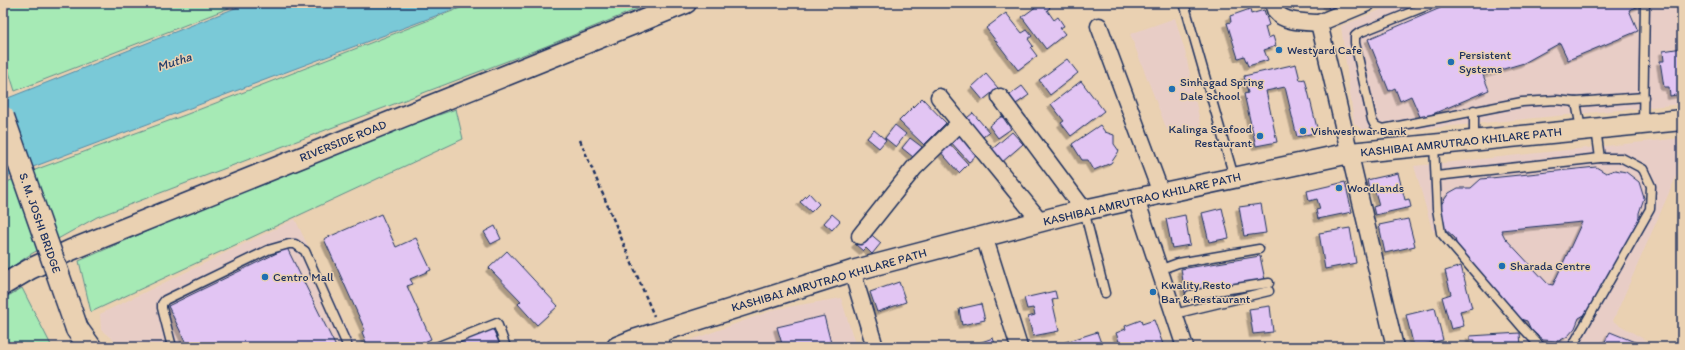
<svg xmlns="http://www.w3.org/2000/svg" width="1685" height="350" viewBox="0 0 1685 350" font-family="Itim,sans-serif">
  <defs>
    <filter id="shadow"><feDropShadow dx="-3.5" dy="3.5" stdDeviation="0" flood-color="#0004"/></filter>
  </defs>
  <rect width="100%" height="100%" fill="#ead1b2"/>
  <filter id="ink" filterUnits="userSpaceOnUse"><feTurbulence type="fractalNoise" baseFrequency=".025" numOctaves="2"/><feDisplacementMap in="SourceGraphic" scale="8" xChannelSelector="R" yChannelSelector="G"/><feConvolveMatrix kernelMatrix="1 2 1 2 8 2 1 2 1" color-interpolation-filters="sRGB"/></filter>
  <g filter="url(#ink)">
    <g fill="#e8cdc6">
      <path d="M1397 3H1682V104L1367 134 1354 123 1341 26Z"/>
      <path d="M1175 18 1185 51 1201 127 1167 130 1130 34Z"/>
      <path d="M1682 138V163L1613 321 1657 347H1529L1523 335 1432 229 1414 166Z"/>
      <path d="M295 219 356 347H122L101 330 100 314Z"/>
      <path d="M841 298 856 347H672L776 309Z"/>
    </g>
    <g fill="#a6eab5" stroke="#608c8a">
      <path d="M3 3H242L15 91 3 53Z"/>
      <path d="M473 3H652L544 47 97 217 31 254 3 273V185L7 182 40 168 185 115Z"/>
      <path d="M456 109 463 139 91 312 79 261 314 158Z"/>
      <path d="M22 288 52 347H3V299Z"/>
    </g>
    <path fill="#7ac9d7" stroke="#548ba7" d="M248 3H470L9 176 3 180V100Z"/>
    <g fill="#e2c5f3" stroke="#1b2f5e" fill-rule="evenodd" filter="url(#shadow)">
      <path d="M1041 3H1047L1050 8 1047 10 1054 20 1058 17 1064 26 1060 28 1065 34 1046 49 1022 17Z"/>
      <path d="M1326 3H1343L1329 9Z"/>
      <path d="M1452 3H1641L1642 5 1629 10 1638 31 1568 60 1560 43 1524 63 1483 75 1489 90 1421 119 1411 96 1400 101 1395 88 1389 91 1368 39Z"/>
      <path d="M1250 9 1251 14 1264 10 1269 25 1265 27 1268 38 1273 36 1276 46 1264 50 1268 60 1248 66 1244 56 1238 58 1227 23 1231 22 1230 16Z"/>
      <path d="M1006 13 1022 33 1027 30 1032 36 1028 39 1033 46 1031 48 1037 56 1018 70 986 28Z"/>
      <path d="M1682 48V94L1670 96 1669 87H1664L1660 61H1664L1663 51Z"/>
      <path d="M1067 59 1078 73 1050 95 1039 80Z"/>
      <path d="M1296 64 1300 80 1305 79 1318 132 1297 137 1285 87 1266 91 1277 142 1256 146 1244 94 1248 93 1244 76Z"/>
      <path d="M986 74 998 88 983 100 972 87Z"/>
      <path d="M1081 81 1104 111 1071 136 1061 123 1064 121 1051 104Z"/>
      <path d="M1022 86 1029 95 1013 106 1007 97Z"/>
      <path d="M922 98 946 123 924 145 899 121Z"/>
      <path d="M973 113 989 132 978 141 962 122Z"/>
      <path d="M1002 116 1011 129 998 138 989 126Z"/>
      <path d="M895 125 906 134 896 147 885 138Z"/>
      <path d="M1100 125 1105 132 1114 135V144L1119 151 1111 163 1094 170 1088 160H1082L1072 144Z"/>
      <path d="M874 130 886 140 879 148 867 138Z"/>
      <path d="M958 132 978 154 969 162 949 140Z"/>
      <path d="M1012 132 1023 144 1001 163 990 151Z"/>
      <path d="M910 138 922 147 913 157 902 148Z"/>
      <path d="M948 142 968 164 959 173 939 150Z"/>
      <path d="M1596 167 1606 173 1615 170 1626 172 1639 182 1644 198 1639 213V220L1591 311 1579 318 1575 328 1568 336 1559 341 1543 340 1531 330 1527 321 1517 318 1457 248 1455 238 1443 227 1440 206 1449 193 1458 188H1471L1481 179ZM1582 222 1553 285 1548 284 1505 238 1501 230Z"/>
      <path d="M1398 173 1405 200 1409 199 1411 207 1375 215 1373 207 1379 205 1374 188 1369 189 1367 180Z"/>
      <path d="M1345 182 1352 212 1318 219 1316 210 1320 209 1317 199 1309 201 1307 191Z"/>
      <path d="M809 193 819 204 811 212 800 202Z"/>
      <path d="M1261 204 1266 233 1244 236 1239 207Z"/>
      <path d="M1222 208 1229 238 1209 242 1202 213Z"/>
      <path d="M381 214 396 247 416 238 431 270 410 279 413 284 407 286 431 339 413 347H368L362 332 365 330 324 239Z"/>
      <path d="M832 214 840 221 832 230 824 223Z"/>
      <path d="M1185 215 1190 245 1172 248 1166 219Z"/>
      <path d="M1408 219 1415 246 1385 253 1379 225Z"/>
      <path d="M495 226 501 239 491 244 484 232Z"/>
      <path d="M1350 228 1356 263 1325 269 1319 233Z"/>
      <path d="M867 231 881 243 872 254 866 248 863 251 855 244Z"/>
      <path d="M287 248 336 347H188L168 306Z"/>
      <path d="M507 251 558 306 537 325 518 304 521 301 489 268Z"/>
      <path d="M1260 256 1265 280 1185 293 1181 269Z"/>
      <path d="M1461 266 1472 308 1460 311 1464 326 1451 329 1442 297 1451 294 1445 271Z"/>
      <path d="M899 282 906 302 877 312 870 292Z"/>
      <path d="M1055 291 1057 299 1052 300 1059 331 1033 336 1028 317 1035 315 1033 308 1027 309 1024 298Z"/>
      <path d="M981 304 985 320 962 325 959 309Z"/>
      <path d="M1270 306 1273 332 1253 334 1249 309Z"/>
      <path d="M1435 308 1443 340 1414 347 1406 315Z"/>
      <path d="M824 316 832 347H769L782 344 777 327Z"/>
      <path d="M1141 320 1142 324 1154 320 1164 347H1121L1116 333 1126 329 1125 326Z"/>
      <path d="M492 327 501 347H450L449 346Z"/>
      <path d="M1097 332 1101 343 1094 345 1095 347H1057L1056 345Z"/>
      <path d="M1610 332 1647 347H1602Z"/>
      <path d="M1520 333 1521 347H1475V340H1470V336Z"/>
      <path d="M993 338 996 347H974L973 345Z"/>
      <path d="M713 342 714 347H702Z"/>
    </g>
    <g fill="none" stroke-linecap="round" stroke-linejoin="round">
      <defs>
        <g id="service">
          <path d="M1184 3 1234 177"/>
          <path d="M1434 3 1359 33 1355 36V43L1372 120C1374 126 1377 127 1383 129L1522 102 1556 100 1576 102 1644 97"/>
          <path d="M1576 102 1581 129"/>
          <path d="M1643 123 1645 3"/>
          <path d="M1596 129 1600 158"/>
          <path d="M1474 140V110"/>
          <path d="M1434 144 1437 209 1441 233 1522 327 1541 347"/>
          <path d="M1436 176 1600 158H1622L1643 169 1651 186 1650 209 1572 347"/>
          <path d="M1084 210 1105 293"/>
          <path d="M1159 270 1178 263 1259 249"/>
          <path d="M1190 295 1269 283"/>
          <path d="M1174 314 1269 291"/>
          <path d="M661 332 666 347"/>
          <path d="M172 347 162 308V304L165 300 268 250 289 244H295L305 251 348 347"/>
          <path d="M436 347 497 323 506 347"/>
        </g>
        <g id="minor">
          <path d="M1273 3C1274 6 1275 10 1276 12 1285 23 1306 22 1319 23"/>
          <path d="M1367 3 1319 23 1395 347"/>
          <path d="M1099 26 1161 193"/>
          <path d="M939 97 1041 222"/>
          <path d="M1000 97 1084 210"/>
          <path d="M1136 199 1185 347"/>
          <path d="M860 236 914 168 960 123"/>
          <path d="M984 236 1019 347"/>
          <path d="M852 271 875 347"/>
        </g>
        <g id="tertiary">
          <path d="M3 285 30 269 71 250 686 3"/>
          <path d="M617 347 634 340 852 271 1084 210 1350 153 1682 120"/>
        </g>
        <path id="secondary" d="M77 329 90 347"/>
      </defs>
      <use href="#service" stroke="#1b2f5e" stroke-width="11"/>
      <use href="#minor" stroke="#1b2f5e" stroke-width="19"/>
      <use href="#tertiary" stroke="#1b2f5e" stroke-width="23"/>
      <use href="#secondary" stroke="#1b2f5e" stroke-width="25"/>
      <path stroke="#1b2f5e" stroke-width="2.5" stroke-dasharray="4 3" stroke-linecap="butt" d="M580 140 654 316"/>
      <use href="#service" stroke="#ead1b2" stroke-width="8"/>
      <use href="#minor" stroke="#ead1b2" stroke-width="16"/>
      <use href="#tertiary" stroke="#ead1b2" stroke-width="20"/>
      <use href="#secondary" stroke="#ead1b2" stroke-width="22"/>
      <defs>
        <path id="secondary-bridge" d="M3 117 77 329"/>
      </defs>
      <use href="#secondary-bridge" stroke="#1b2f5e" stroke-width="25" stroke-linecap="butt"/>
      <use href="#secondary-bridge" stroke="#ead1b2" stroke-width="22"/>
    </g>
  </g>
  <g fill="#1f6fb2" stroke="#ead1b2" stroke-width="1.5">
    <circle cx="1279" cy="50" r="4"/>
    <circle cx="1451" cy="62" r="4"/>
    <circle cx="1172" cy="89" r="4"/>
    <circle cx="1303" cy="131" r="4"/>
    <circle cx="1260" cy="136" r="4"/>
    <circle cx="1339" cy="188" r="4"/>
    <circle cx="1502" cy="266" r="4"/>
    <circle cx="265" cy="277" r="4"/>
    <circle cx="1153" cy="292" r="4"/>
  </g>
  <g text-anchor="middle" stroke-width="3" stroke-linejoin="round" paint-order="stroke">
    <g font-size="12" fill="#1b2f5e" stroke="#ead1b2" text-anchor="start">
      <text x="1287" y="54">Westyard Cafe</text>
      <text x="1459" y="59">Persistent<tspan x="1459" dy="14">Systems</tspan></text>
      <text x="1180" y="86">Sinhagad Spring<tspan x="1180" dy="14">Dale School</tspan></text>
      <text x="1252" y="133" text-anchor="end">Kalinga Seafood<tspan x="1252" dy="14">Restaurant</tspan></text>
      <text x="1311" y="135">Vishweshwar Bank</text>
      <text x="1347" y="192">Woodlands</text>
      <text x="1510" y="270">Sharada Centre</text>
      <text x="273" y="281">Centro Mall</text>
      <text x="1161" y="289">Kwality Resto<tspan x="1161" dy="14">Bar &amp; Restaurant</tspan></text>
    </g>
    <g font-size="12" fill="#1b2f5e" stroke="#ead1b2">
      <text transform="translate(343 141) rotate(-22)" y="4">RIVERSIDE ROAD</text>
      <text transform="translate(1461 142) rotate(-6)" y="4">KASHIBAI AMRUTRAO KHILARE PATH</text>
      <text transform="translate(1142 199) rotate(-13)" y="4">KASHIBAI AMRUTRAO KHILARE PATH</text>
      <text transform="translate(40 223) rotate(71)" y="4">S. M. JOSHI BRIDGE</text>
      <text transform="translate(829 280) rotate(-16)" y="4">KASHIBAI AMRUTRAO KHILARE PATH</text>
    </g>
    <g font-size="13" font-style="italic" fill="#243e6a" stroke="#ead1b2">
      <text transform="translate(174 61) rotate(-18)" y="5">Mutha</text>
    </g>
  </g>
  <rect width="1685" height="350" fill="none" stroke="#ead1b2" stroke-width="16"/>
  <rect x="8" y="8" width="1669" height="334" fill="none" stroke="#1b2f5e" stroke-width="1.5" filter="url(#ink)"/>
</svg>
